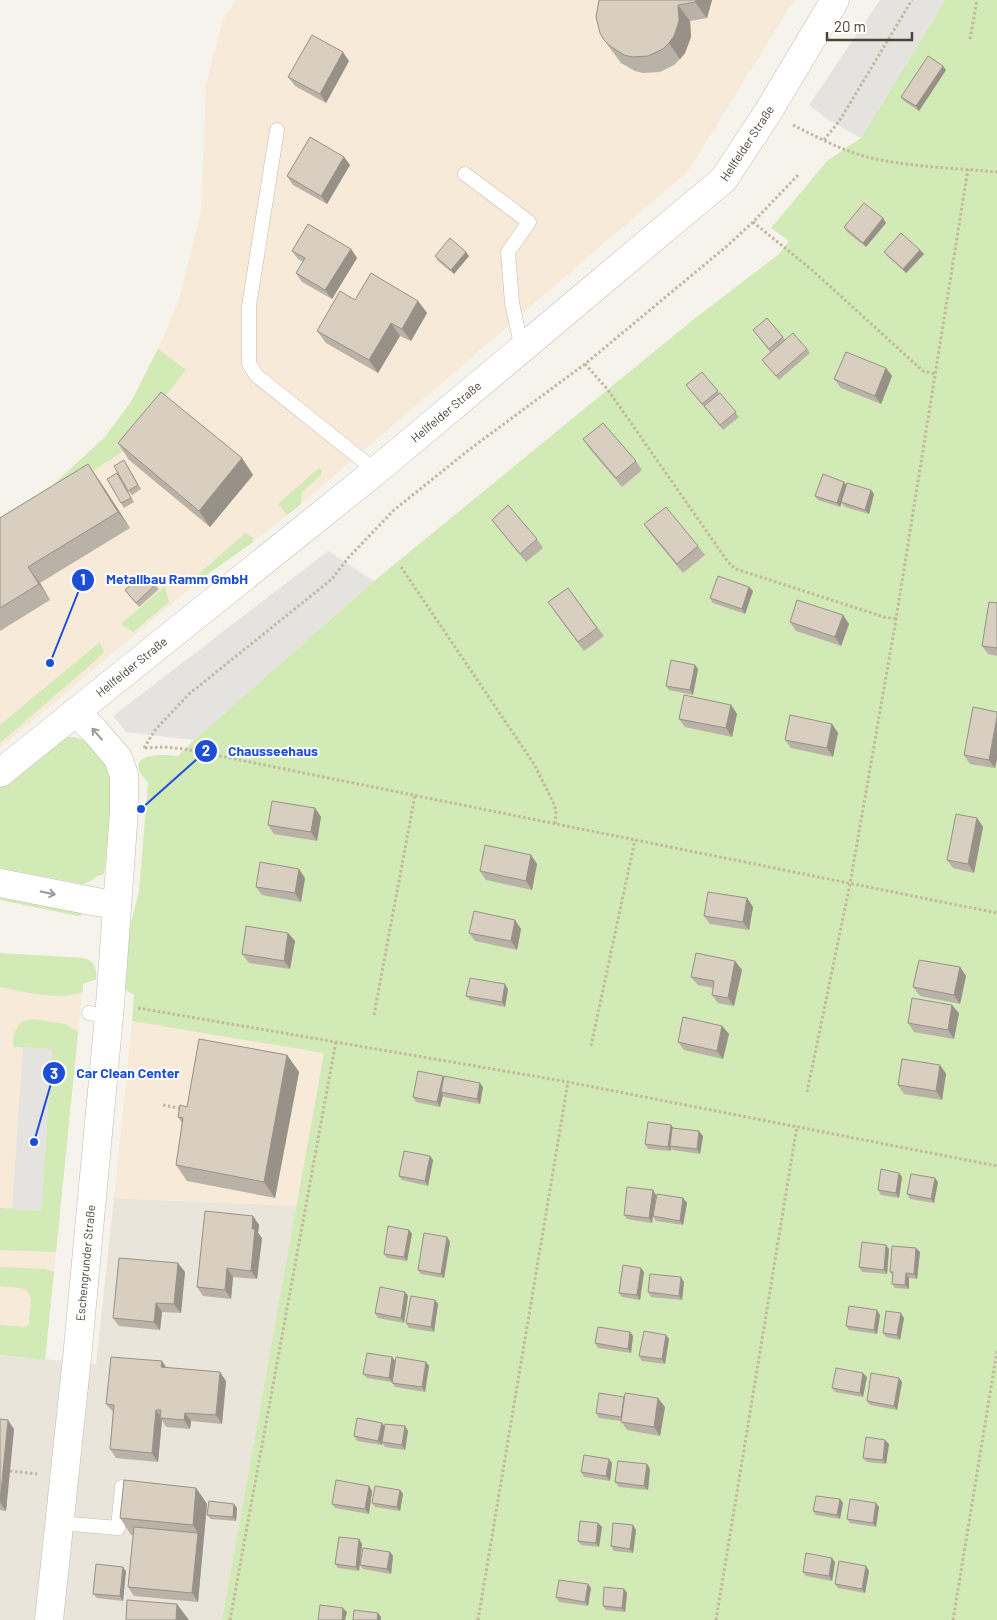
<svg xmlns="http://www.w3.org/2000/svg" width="997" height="1620" viewBox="0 0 997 1620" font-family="Barlow,sans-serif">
  <rect width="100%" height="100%" fill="#f6f3ec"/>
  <path fill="#eae5da" d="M114 1198 297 1206 222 1620H0V1355L96 1364Z"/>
  <g fill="#f7ead8">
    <path d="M236 0H794L688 171 301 504 253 542 201 579 0 748V517L53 485 104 438 131 402 158 349 178 303 201 212 206 84 223 20Z"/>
    <path d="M0 972 83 985 45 1360 0 1355Z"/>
    <path d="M132 1021 324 1052 297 1206 114 1198Z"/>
  </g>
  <g fill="#d2eab5">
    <path d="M945 0H997V1620H222L324 1053 132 1021 134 995 126 990 122 985 124 950 139 891 148 783C145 779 140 774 139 770 134 751 169 755 178 756L194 740 374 581 694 319 779 254 789 241 771 228 827 161 861 138Z"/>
    <path d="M158 349 186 370 121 453 0 528V517L53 485 104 438 131 402Z"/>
    <path d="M319 468 322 470 321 475 302 492 301 504 287 515 278 504Z"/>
    <path d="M245 533 252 537 253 542 201 579 198 575Z"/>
    <path d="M165 586 169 602 133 632 121 624Z"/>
    <path d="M100 642 104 653 0 743V725Z"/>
    <path d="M64 737H74L84 740 95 748 110 771 111 810 104 874C94 876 92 883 82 884L0 868V784Z"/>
    <path d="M0 894 67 906 83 915 78 916 0 900Z"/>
    <path d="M0 953 84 958C95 962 97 967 96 979L83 984V992C56 1001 27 992 0 987Z"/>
    <path d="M31 1019 65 1024 78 1032 56 1252 0 1250V1208L41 1211 52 1049 13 1047 14 1033 21 1022Z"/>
    <path d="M0 1267 45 1269 54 1272 45 1360 0 1355V1325L26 1327 29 1324 31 1298 26 1289 0 1286Z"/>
  </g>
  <g fill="#e5e3e0">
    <path d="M880 0H945L861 138 827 119 809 105Z"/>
    <path d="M328 551 374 581 194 740 126 732 113 716Z"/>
    <path d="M23 1047 52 1049 41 1211 12 1209Z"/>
  </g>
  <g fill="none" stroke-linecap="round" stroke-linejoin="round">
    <defs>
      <g id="lane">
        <path d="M277 130 249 306V364L257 376 376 471"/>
        <path d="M465 174 529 222 508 252 512 303 522 349"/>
        <path d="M89 1013 109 1016"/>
        <path d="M59 1523 118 1528 122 1487"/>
      </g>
      <g id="street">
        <path id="s1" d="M0 773 382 466 724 179 768 112 835 0"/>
        <path d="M0 883 97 902 117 905"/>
        <path id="s2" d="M49 1620 77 1358 110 1005 124 811V775L118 758 94 730 75 712"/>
      </g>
    </defs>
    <use href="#lane" stroke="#c2bbae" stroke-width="15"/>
    <use href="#street" stroke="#c2bbae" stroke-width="29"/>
    <g stroke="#c4b79f" stroke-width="3" stroke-dasharray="2.5 2.5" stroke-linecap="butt">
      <path d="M970 39 977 0"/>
      <path d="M793 125C817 137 841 150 867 157 909 167 954 168 997 172"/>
      <path d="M824 140 840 120 912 0"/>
      <path d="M753 222 812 270 923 371 935 374"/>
      <path d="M585 364 608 390 728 562 736 569 884 617 896 619"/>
      <path d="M401 567 534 764 555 806 556 814 555 824"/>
      <path d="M144 748 155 730 189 694 332 579 348 558 394 510 470 449 585 364 727 246 753 222 799 174"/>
      <path d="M145 748 164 747 185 749 997 913"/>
      <path d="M138 1008 568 1082 997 1166"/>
      <path d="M374 1015 415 795"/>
      <path d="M591 1046 635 840"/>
      <path d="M807 1092 850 884 896 619 968 169"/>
      <path d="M163 1105 182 1109"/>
      <path d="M10 1471 37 1474"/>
      <path d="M230 1620 336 1041"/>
      <path d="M478 1620 568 1082"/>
      <path d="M716 1620 797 1126"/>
      <path d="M953 1620 997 1351"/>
    </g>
    <use href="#lane" stroke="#fff" stroke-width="14"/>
    <use href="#street" stroke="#fff" stroke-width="28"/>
  </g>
  <g fill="#bab2a6">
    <path d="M599 0H712L707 18 690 21 691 37 685 53 680 59 674 65 660 72 643 73 635 71 621 63 604 40Z"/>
    <path d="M349 61 326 103 295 86 288 77Z"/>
    <path d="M946 70 919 111 904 101 901 97Z"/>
    <path d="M344 157 350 165 327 204 293 185 287 176Z"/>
    <path d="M886 223 866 247 847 232 844 227Z"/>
    <path d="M351 249 357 258 332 299 302 282 296 273 303 262 298 259 292 251Z"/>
    <path d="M920 250 924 254 906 273 887 256 884 252Z"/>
    <path d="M435 256H469L454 274 438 261Z"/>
    <path d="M355 300 418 301 427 313 411 341 400 336 378 373 326 343 317 331Z"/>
    <path d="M753 330 783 337 785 340 807 349 810 353 779 380 762 360 770 352Z"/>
    <path d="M886 368 892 376 881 404 841 388 834 379Z"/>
    <path d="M702 372 739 417 723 430 686 385Z"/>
    <path d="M583 439 636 461 642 470 622 487 589 448Z"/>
    <path d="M118 443 242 458 253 475 210 527 129 460Z"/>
    <path d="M124 460 141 489 132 495 128 491Z"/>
    <path d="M120 478 134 502 124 508 121 503Z"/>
    <path d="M99 480 130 528 40 583 50 600 0 631V518Z"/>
    <path d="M844 482 846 485 871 490 874 494 869 514 845 507 842 503 840 507 818 500 815 496Z"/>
    <path d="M492 520 537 539 543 548 526 562 498 528Z"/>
    <path d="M644 524 698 546 705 555 683 573 650 533Z"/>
    <path d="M155 585 159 589 139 607 125 590Z"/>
    <path d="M749 587 753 591 745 614 713 603 710 598Z"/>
    <path d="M568 588 604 636 584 651 554 611Z"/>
    <path d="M997 603V656L988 654 982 646Z"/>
    <path d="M790 622 849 624 841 646 796 631Z"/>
    <path d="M698 669 693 695 669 690 666 686Z"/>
    <path d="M731 705 737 714 732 737 685 727 679 719Z"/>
    <path d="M997 712V759L995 768 970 764 964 755Z"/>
    <path d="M832 724 838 733 833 757 791 748 785 740Z"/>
    <path d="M315 808 321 817 317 841 274 834 268 825Z"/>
    <path d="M977 818 983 827 974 873 953 868 947 860Z"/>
    <path d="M531 855 537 864 532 890 486 880 480 871Z"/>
    <path d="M305 878 301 902 262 895 256 887Z"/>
    <path d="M747 898 753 907 749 930 710 924 704 916Z"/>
    <path d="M521 929 517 950 475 941 469 933Z"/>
    <path d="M288 933 295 941 290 969 249 963 242 954Z"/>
    <path d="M735 961 742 970 734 1006 718 1003 712 995 713 988 698 985 691 977Z"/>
    <path d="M960 967 966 976 960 1004 920 996 913 987Z"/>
    <path d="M508 989 505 1007 470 1000 466 996Z"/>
    <path d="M959 1013 954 1039 914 1032 908 1023Z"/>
    <path d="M722 1026 729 1034 723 1059 684 1050 678 1042Z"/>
    <path d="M287 1055 299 1072 275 1198 187 1181 176 1165 182 1123 178 1117 187 1107Z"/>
    <path d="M940 1065 946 1074 942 1100 904 1094 898 1085Z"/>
    <path d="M444 1077 483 1087 480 1104 444 1097 443 1095 440 1107 416 1102 413 1097Z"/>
    <path d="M671 1125 673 1128 703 1136 700 1154 673 1150 671 1148V1151L648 1149 645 1144Z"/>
    <path d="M433 1160 428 1186 402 1180 399 1176Z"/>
    <path d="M899 1173 902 1177 899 1198 881 1195 878 1190Z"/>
    <path d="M938 1182 934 1203 910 1199 907 1194Z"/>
    <path d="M653 1190 656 1195 652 1223 627 1219 624 1215Z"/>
    <path d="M683 1198 687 1203 683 1225 656 1221 653 1216Z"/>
    <path d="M253 1216 259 1225 258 1233 262 1238 257 1279 233 1277 231 1299 203 1296 197 1287Z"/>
    <path d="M409 1230 412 1234 407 1261 387 1258 384 1254Z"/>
    <path d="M447 1237 450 1242 444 1278 421 1274 418 1270Z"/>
    <path d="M889 1249 887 1274 862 1272 859 1267Z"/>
    <path d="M920 1252 917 1279 909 1278V1289L895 1288 892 1284 893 1276 890 1272Z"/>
    <path d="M185 1272 181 1313 162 1312 160 1330 119 1326 113 1318Z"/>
    <path d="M644 1272 640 1300 622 1297 619 1293Z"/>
    <path d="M684 1282 682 1300 651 1297 648 1292Z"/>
    <path d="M405 1292 408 1296 404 1323 378 1318 375 1313Z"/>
    <path d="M438 1304 434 1332 409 1328 406 1323Z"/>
    <path d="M880 1315 877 1334 849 1330 846 1326Z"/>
    <path d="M904 1318 900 1340 886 1337 883 1333Z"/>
    <path d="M630 1332 633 1336 631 1353 598 1348 595 1343Z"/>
    <path d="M666 1335 669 1339 665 1364 642 1361 639 1356Z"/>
    <path d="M392 1357 395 1361 426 1362 429 1366 425 1392 395 1387 392 1382 367 1378 363 1374Z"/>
    <path d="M166 1367 226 1381 222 1424 191 1421 190 1429 166 1427 162 1420 158 1462 116 1458 110 1449 113 1412 106 1404Z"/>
    <path d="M867 1377 863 1397 835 1392 832 1388Z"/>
    <path d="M899 1378 902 1382 897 1410 870 1405 867 1401Z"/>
    <path d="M665 1407 660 1436 627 1430 621 1421 599 1418 596 1413Z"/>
    <path d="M0 1419 14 1429 6 1511 0 1510Z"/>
    <path d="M382 1423 385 1427 405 1426 408 1431 405 1450 385 1447 382 1442 384 1433 382 1445 357 1441 354 1436Z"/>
    <path d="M889 1444 886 1464 867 1462 863 1458Z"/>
    <path d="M612 1463 610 1481 584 1477 581 1472Z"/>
    <path d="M647 1464 650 1469 648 1490 619 1487 615 1482Z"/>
    <path d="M369 1486 372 1491 369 1514 335 1508 332 1504Z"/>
    <path d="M196 1488 207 1504 198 1602 134 1596 128 1587 133 1535H131L120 1518Z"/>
    <path d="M400 1490 403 1494 400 1511 375 1507 372 1503Z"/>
    <path d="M840 1499 843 1503 840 1519 816 1515 813 1511Z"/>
    <path d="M876 1503 879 1507 876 1527 850 1523 847 1519Z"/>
    <path d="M234 1504 237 1508 236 1521 211 1519 207 1515Z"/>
    <path d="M598 1523 602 1527 599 1547 581 1545 578 1541Z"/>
    <path d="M633 1525 636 1530 633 1553 614 1551 611 1546Z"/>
    <path d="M359 1539 362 1544 359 1571 338 1568 335 1564Z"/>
    <path d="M390 1552 393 1556 391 1574 363 1569 360 1565Z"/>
    <path d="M835 1562 832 1581 806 1576 803 1572Z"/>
    <path d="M866 1566 869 1571 865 1593 838 1588 835 1584Z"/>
    <path d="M126 1571 123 1601 97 1598 93 1594Z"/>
    <path d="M588 1584 591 1588 588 1606 559 1602 556 1597Z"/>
    <path d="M624 1589 627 1593 625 1612 606 1610 603 1606Z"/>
  </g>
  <g fill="#979187">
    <path d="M696 0H712L707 18 695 2Z"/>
    <path d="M678 5 690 21 691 37 685 53 680 59 669 43Z"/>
    <path d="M343 52 349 61 326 103 320 94Z"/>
    <path d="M943 66 946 70 919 111 916 106Z"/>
    <path d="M344 157 350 165 327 204 321 196Z"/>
    <path d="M883 218 886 223 866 247 863 243Z"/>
    <path d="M351 249 357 258 332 299 325 290Z"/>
    <path d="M920 250 924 254 906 273 903 269Z"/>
    <path d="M466 252 469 256 454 274 451 270Z"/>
    <path d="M418 301 427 313 411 341 402 329Z"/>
    <path d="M391 323 400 336 378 373 369 360Z"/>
    <path d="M886 368 892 376 881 404 875 396Z"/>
    <path d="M242 458 253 475 210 527 199 511Z"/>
    <path d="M88 464 99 480 130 528 118 512Z"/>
    <path d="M844 482 847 486 840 507 837 503Z"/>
    <path d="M871 490 874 494 869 514 865 510Z"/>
    <path d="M28 567 40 583 50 600 39 584Z"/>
    <path d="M749 587 753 591 745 614 742 609Z"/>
    <path d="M843 615 849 624 841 646 835 637Z"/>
    <path d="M695 665 698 669 693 695 690 690Z"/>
    <path d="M731 705 737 714 732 737 726 728Z"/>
    <path d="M997 717V759L995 768 989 760Z"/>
    <path d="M832 724 838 733 833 757 827 748Z"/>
    <path d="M315 808 321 817 317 841 311 832Z"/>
    <path d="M977 818 983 827 974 873 968 864Z"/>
    <path d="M531 855 537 864 532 890 526 881Z"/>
    <path d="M299 869 305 878 301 902 295 893Z"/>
    <path d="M747 898 753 907 749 930 743 922Z"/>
    <path d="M515 920 521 929 517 950 511 941Z"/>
    <path d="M288 933 295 941 290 969 284 961Z"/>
    <path d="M735 961 742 970 734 1006 728 998Z"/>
    <path d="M960 967 966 976 960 1004 954 995Z"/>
    <path d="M505 984 508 989 505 1007 502 1002Z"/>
    <path d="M952 1005 959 1013 954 1039 948 1030Z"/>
    <path d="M722 1026 729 1034 723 1059 717 1051Z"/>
    <path d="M287 1055 299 1072 275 1198 264 1182Z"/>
    <path d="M940 1065 946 1074 942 1100 936 1091Z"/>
    <path d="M443 1076 446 1080 441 1092 443 1095 440 1107 437 1102Z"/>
    <path d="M480 1083 483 1087 480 1104 477 1099Z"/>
    <path d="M671 1125 674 1129 670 1146 671 1148V1151L668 1147Z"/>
    <path d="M699 1131 703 1136 700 1154 697 1149Z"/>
    <path d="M430 1156 433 1160 428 1186 425 1181Z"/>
    <path d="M899 1173 902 1177 899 1198 896 1193Z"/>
    <path d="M935 1178 938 1182 934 1203 931 1199Z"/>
    <path d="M653 1190 656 1195 652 1223 649 1218Z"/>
    <path d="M683 1198 687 1203 683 1225 680 1221Z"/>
    <path d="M253 1216 259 1225 258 1233 262 1238 257 1279 251 1271 252 1229Z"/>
    <path d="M409 1230 412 1234 407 1261 404 1257Z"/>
    <path d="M447 1237 450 1242 444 1278 441 1274Z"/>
    <path d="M886 1245 889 1249 887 1274 884 1270Z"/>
    <path d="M916 1248 920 1252 917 1279 914 1274Z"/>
    <path d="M178 1263 185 1272 181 1313 174 1304Z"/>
    <path d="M227 1268 233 1277 231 1299 225 1290Z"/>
    <path d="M641 1268 644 1272 640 1300 637 1295Z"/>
    <path d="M906 1273 909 1278V1289L905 1285Z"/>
    <path d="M681 1277 684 1282 682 1300 679 1296Z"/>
    <path d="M405 1292 408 1296 404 1323 401 1318Z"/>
    <path d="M435 1300 438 1304 434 1332 431 1327Z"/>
    <path d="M156 1303 162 1312 160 1330 154 1322Z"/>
    <path d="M877 1310 880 1315 877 1334 874 1330Z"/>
    <path d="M901 1313 904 1318 900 1340 897 1335Z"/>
    <path d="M630 1332 633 1336 631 1353 628 1349Z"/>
    <path d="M666 1335 669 1339 665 1364 662 1359Z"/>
    <path d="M392 1357 395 1361 392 1382 389 1378Z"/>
    <path d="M162 1361 168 1370 161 1367Z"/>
    <path d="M426 1362 429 1366 425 1392 422 1387Z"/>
    <path d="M220 1372 226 1381 222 1424 216 1415Z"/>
    <path d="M863 1373 867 1377 863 1397 860 1393Z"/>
    <path d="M899 1378 902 1382 897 1410 894 1406Z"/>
    <path d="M658 1398 665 1407 660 1436 654 1427Z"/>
    <path d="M156 1410 162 1418H160L162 1420 158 1462 152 1453Z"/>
    <path d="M185 1413 191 1421 190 1429 184 1420Z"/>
    <path d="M8 1420 14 1429 6 1511 0 1502Z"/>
    <path d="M382 1423 385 1427 382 1445 378 1441Z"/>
    <path d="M405 1426 408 1431 405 1450 402 1445Z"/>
    <path d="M885 1440 889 1444 886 1464 883 1460Z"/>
    <path d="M609 1459 612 1463 610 1481 606 1476Z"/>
    <path d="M647 1464 650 1469 648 1490 644 1486Z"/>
    <path d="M369 1486 372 1491 369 1514 365 1509Z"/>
    <path d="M196 1488 207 1504 198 1602 192 1593 198 1533 193 1525Z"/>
    <path d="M400 1490 403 1494 400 1511 397 1507Z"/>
    <path d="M840 1499 843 1503 840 1519 837 1515Z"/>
    <path d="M876 1503 879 1507 876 1527 873 1523Z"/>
    <path d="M234 1504 237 1508 236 1521 233 1517Z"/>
    <path d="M598 1523 602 1527 599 1547 596 1543Z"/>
    <path d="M633 1525 636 1530 633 1553 630 1549Z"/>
    <path d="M359 1539 362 1544 359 1571 356 1567Z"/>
    <path d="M390 1552 393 1556 391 1574 387 1569Z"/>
    <path d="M832 1558 835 1562 832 1581 829 1576Z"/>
    <path d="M866 1566 869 1571 865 1593 862 1589Z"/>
    <path d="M123 1567 126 1571 123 1601 120 1596Z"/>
    <path d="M588 1584 591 1588 588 1606 585 1602Z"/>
    <path d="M624 1589 627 1593 625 1612 622 1608Z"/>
    <path d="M177 1604 189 1620H176Z"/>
    <path d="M343 1608 347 1612 345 1620H342Z"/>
    <path d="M378 1613 381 1617V1620H377Z"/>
  </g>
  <g fill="#d8cfc1" stroke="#979187">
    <path d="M599 0H696L695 2 678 5 679 21 674 36 669 43 663 49 648 56 632 57 624 55 610 46 604 40 600 33 596 17Z"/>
    <path d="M312 35 343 52 320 94 288 77Z"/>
    <path d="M928 56 943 66 916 106 901 97Z"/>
    <path d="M310 137 344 157 321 196 287 176Z"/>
    <path d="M864 203 883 218 863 243 844 227Z"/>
    <path d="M308 224 351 249 325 290 296 273 305 258 292 251Z"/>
    <path d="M901 233 920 250 903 269 884 252Z"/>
    <path d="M450 238 466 252 451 270 435 256Z"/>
    <path d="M371 273 418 301 402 329 391 323 369 360 317 331 340 291 355 300Z"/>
    <path d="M767 318 783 337 769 349 753 330Z"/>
    <path d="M793 333 807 349 776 376 762 360Z"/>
    <path d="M846 352 886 368 875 396 834 379Z"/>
    <path d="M702 372 718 391 702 404 686 385Z"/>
    <path d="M161 392 242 458 199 511 118 443Z"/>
    <path d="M720 393 736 412 720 425 704 406Z"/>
    <path d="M603 423 636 461 616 478 583 439Z"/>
    <path d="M124 460 138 485 128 491 114 466Z"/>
    <path d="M88 464 118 512 28 567 39 584 0 608V518Z"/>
    <path d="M117 473 131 498 121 503 107 479Z"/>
    <path d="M823 474 844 482 837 503 815 496Z"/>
    <path d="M847 483 871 490 865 510 841 502Z"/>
    <path d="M508 505 537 539 520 554 492 520Z"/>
    <path d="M666 507 698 546 677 564 644 524Z"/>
    <path d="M145 573 155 585 136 603 125 590Z"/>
    <path d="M718 576 749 587 742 609 710 598Z"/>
    <path d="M568 588 597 628 578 642 548 602Z"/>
    <path d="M797 600 843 615 835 637 790 622Z"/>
    <path d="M989 602 997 603V648L982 646Z"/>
    <path d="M671 660 695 665 690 690 666 686Z"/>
    <path d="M684 695 731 705 726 728 679 719Z"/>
    <path d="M973 707 997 712V717L989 760 964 755Z"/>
    <path d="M790 715 832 724 827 748 785 740Z"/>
    <path d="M272 801 315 808 311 832 268 825Z"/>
    <path d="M956 814 977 818 968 864 947 860Z"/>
    <path d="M485 845 531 855 526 881 480 871Z"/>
    <path d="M260 862 299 869 295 893 256 887Z"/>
    <path d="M708 892 747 898 743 922 704 916Z"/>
    <path d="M474 911 515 920 511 941 469 933Z"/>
    <path d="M246 926 288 933 284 961 242 954Z"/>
    <path d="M696 953 735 961 728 998 712 995 714 981 691 977Z"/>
    <path d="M919 960 960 967 954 995 913 987Z"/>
    <path d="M470 978 505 984 502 1002 466 996Z"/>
    <path d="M912 998 952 1005 948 1030 908 1023Z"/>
    <path d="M683 1017 722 1026 717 1051 678 1042Z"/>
    <path d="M199 1039 287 1055 264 1182 176 1165 183 1118 178 1117 180 1105 187 1107Z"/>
    <path d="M902 1059 940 1065 936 1091 898 1085Z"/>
    <path d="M418 1071 443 1076 437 1102 413 1097Z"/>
    <path d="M444 1076 480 1083 477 1099 441 1092Z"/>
    <path d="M648 1122 671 1125 668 1147 645 1144Z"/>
    <path d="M672 1128 699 1131 697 1149 670 1146Z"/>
    <path d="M404 1151 430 1156 425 1181 399 1176Z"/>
    <path d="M881 1169 899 1173 896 1193 878 1190Z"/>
    <path d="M911 1174 935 1178 931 1199 907 1194Z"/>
    <path d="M627 1187 653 1190 649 1218 624 1215Z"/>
    <path d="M657 1194 683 1198 680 1221 653 1216Z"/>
    <path d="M205 1211 253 1216 252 1229H255L251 1271 227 1268 225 1290 197 1287Z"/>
    <path d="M388 1226 409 1230 404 1257 384 1254Z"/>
    <path d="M424 1233 447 1237 441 1274 418 1270Z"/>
    <path d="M862 1242 886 1245 884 1270 859 1267Z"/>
    <path d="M892 1246 916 1248 914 1274 906 1273 905 1285 892 1284 893 1272H890Z"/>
    <path d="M119 1258 178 1263 174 1304 156 1303 154 1322 113 1318Z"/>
    <path d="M623 1265 641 1268 637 1295 619 1293Z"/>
    <path d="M650 1274 681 1277 679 1296 648 1292Z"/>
    <path d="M380 1287 405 1292 401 1318 375 1313Z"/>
    <path d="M411 1296 435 1300 431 1327 406 1323Z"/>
    <path d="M849 1306 877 1310 874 1330 846 1326Z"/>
    <path d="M886 1311 901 1313 897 1335 883 1333Z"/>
    <path d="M598 1327 630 1332 628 1349 595 1343Z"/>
    <path d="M644 1331 666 1335 662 1359 639 1356Z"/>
    <path d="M367 1353 392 1357 389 1378 363 1374Z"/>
    <path d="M111 1357 162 1361 161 1367 220 1372 216 1415 185 1413 184 1420 160 1418 161 1410H156L152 1453 110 1449 114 1405 106 1404Z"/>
    <path d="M396 1357 426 1362 422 1387 392 1383Z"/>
    <path d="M836 1368 863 1373 860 1393 832 1388Z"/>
    <path d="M871 1373 899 1378 894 1406 867 1401Z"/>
    <path d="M599 1393 624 1397 621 1417 596 1413Z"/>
    <path d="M625 1393 658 1398 654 1427 621 1422Z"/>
    <path d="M357 1418 382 1423 378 1441 354 1436Z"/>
    <path d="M0 1419 8 1420 0 1502Z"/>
    <path d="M385 1424 405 1426 402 1445 382 1442Z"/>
    <path d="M866 1437 885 1440 883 1460 863 1458Z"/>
    <path d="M584 1455 609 1459 606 1476 581 1472Z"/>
    <path d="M618 1461 647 1464 644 1486 615 1482Z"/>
    <path d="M124 1480 196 1488 193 1525 120 1518Z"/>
    <path d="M336 1480 369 1486 365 1509 332 1504Z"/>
    <path d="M375 1486 400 1490 397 1507 372 1503Z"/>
    <path d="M816 1496 840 1499 837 1515 813 1511Z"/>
    <path d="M850 1499 876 1503 873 1523 847 1519Z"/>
    <path d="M209 1501 234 1504 233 1517 207 1515Z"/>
    <path d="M580 1521 598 1523 596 1543 578 1541Z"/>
    <path d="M613 1523 633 1525 630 1549 611 1546Z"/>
    <path d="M134 1527 198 1533 192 1593 128 1587Z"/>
    <path d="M339 1537 359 1539 356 1567 335 1564Z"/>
    <path d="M363 1548 390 1552 387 1569 360 1565Z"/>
    <path d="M806 1553 832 1558 829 1576 803 1572Z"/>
    <path d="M839 1561 866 1566 862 1589 835 1584Z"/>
    <path d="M96 1564 123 1567 120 1596 93 1594Z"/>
    <path d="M559 1580 588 1584 585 1602 556 1597Z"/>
    <path d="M604 1587 624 1589 622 1608 603 1606Z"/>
    <path d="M127 1600 177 1604 176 1620H126Z"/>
    <path d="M320 1605 343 1608 342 1620H318Z"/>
    <path d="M354 1610 378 1613 377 1620H353Z"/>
  </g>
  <defs><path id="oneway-shaft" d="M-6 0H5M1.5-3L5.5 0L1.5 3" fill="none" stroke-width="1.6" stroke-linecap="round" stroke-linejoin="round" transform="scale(1.25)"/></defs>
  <g stroke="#9c9892">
    <use href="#oneway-shaft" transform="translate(97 734) rotate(-131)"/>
    <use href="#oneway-shaft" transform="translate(48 893) rotate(11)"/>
  </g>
  <g text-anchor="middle" stroke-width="4" stroke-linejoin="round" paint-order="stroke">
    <g font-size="12" fill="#4b4439" stroke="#fff">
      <text dy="4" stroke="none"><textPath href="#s1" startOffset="979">Hellfelder Straße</textPath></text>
      <text dy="4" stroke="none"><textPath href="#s1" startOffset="574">Hellfelder Straße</textPath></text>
      <text dy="4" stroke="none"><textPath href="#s1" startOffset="169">Hellfelder Straße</textPath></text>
      <text dy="4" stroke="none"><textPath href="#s2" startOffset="359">Eschengrunder Straße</textPath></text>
    </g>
  </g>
  <path fill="none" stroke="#1d4ed8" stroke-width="2" d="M50 663L83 580M141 809L206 751M34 1142L54 1073"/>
  <g fill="#1d4ed8" stroke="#fff" stroke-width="2">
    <circle cx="50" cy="663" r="5"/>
    <circle cx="141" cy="809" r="5"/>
    <circle cx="34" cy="1142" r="5"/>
    <circle cx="83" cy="580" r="12"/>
    <circle cx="206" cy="751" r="12"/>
    <circle cx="54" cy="1073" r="12"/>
  </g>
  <g font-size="15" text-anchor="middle" font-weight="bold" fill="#fff">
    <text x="83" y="585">1</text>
    <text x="206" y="756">2</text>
    <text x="54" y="1079">3</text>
  </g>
  <g font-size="14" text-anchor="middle" font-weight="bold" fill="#1d4ed8" stroke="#fff" stroke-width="4" stroke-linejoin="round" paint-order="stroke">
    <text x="177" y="584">Metallbau Ramm GmbH</text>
    <text x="273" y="756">Chausseehaus</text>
    <text x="128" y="1078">Car Clean Center</text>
  </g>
  <path d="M827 32v8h85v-8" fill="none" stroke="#4b4439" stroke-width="2.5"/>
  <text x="834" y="32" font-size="15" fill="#4b4439" stroke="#ffffff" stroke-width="4" paint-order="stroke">20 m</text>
</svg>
